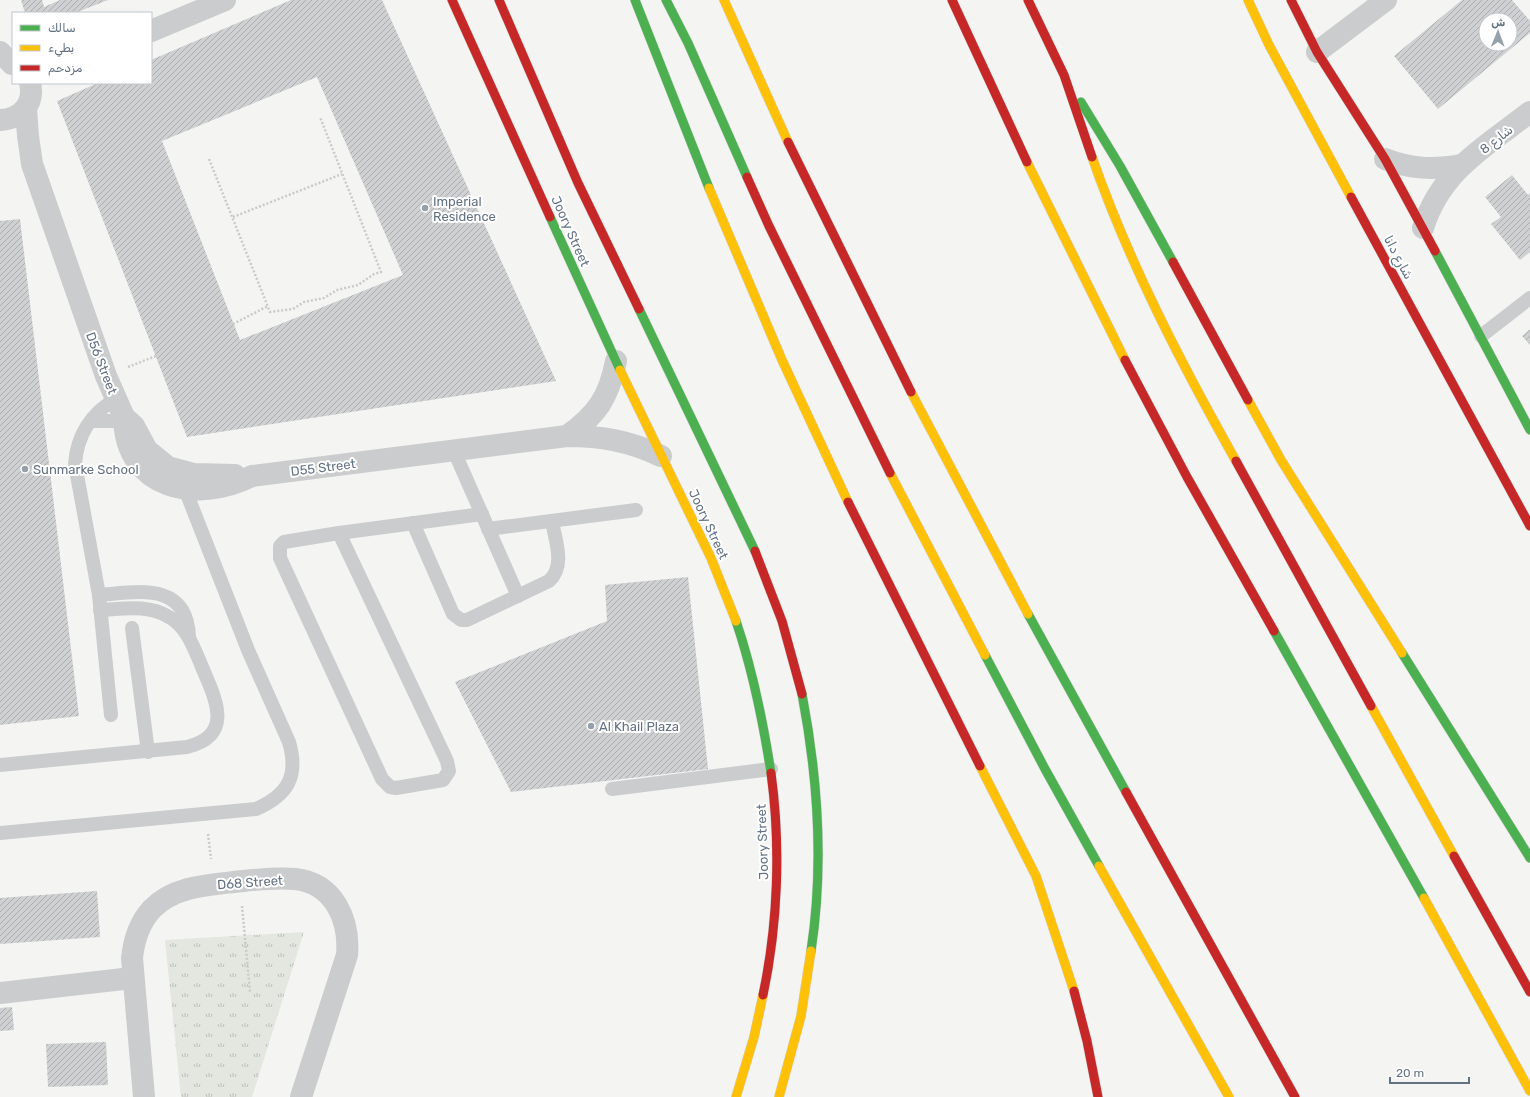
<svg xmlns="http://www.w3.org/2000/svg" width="1530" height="1097" viewBox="0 0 1530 1097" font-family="Rubik,Cairo,sans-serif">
  <defs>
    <pattern id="park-tufts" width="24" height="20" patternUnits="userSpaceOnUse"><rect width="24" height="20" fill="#e3e7e0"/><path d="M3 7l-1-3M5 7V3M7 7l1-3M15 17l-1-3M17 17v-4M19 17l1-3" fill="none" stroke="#bcc0bb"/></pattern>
    <pattern id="building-hatch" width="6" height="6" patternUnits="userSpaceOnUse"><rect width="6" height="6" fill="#cfd0d1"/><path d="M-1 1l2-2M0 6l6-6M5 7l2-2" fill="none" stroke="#acadaf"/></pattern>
  </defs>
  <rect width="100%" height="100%" fill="#f4f4f2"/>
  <path fill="url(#park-tufts)" d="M304 932 252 1097H181L165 940Z"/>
  <g fill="url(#building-hatch)" fill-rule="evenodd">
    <path d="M21 0H42L44 7 60 0H108L75 13H25Z"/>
    <path d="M291 0H382L556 381 187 437 57 101 98 83H151V60ZM317 77 403 275 240 340 162 141Z"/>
    <path d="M1462 0H1512L1530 21V33L1438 109 1394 56ZM1486 20H1510V44H1486Z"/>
    <path d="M1512 175 1528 195 1530 193V252L1520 260 1491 224 1501 217 1485 197Z"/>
    <path d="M20 219 79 716 0 725V221Z"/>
    <path d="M1530 329V345L1522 336Z"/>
    <path d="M688 577 708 769 511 792 455 682 607 621 605 585Z"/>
    <path d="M97 891 100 937 0 944V898Z"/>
    <path d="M12 1007 14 1030 0 1031V1008Z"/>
    <path d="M106 1042 108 1085 48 1087 46 1044Z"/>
  </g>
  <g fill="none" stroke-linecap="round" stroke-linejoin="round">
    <defs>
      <g id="fast">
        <path d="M635 0 709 188"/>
        <path d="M666 0 688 43 747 177"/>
        <path d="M1081 102 1120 166 1173 262"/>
        <path d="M550 217 620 370"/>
        <path d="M1435 251 1530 430"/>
        <path d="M639 309 755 551"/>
        <path d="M1028 614 1126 792"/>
        <path d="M736 621C753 671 763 721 771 773"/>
        <path d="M1274 631 1424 898"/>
        <path d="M1402 653 1530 858"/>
        <path d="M985 655 1045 769 1099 866"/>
        <path d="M802 694C818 778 824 866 811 951"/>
      </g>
      <g id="slow">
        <path d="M724 0 788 142"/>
        <path d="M1248 0 1269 45 1351 197"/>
        <path d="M1092 157C1129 263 1181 363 1236 461"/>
        <path d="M1027 162 1125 360"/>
        <path d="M709 188 782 360 848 502"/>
        <path d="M620 370 711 558 736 621"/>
        <path d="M911 392 1028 614"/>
        <path d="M1248 400 1281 460 1402 653"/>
        <path d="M890 473 985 655"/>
        <path d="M1371 706 1454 856"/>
        <path d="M980 766 1036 876 1074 991"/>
        <path d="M1099 866 1229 1097"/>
        <path d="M1424 898 1530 1091"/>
        <path d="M736 1097 754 1037 763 995"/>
        <path d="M779 1097 801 1016 811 951"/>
      </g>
      <g id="jam">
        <path d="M452 0 550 217"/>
        <path d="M499 0 578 183 639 309"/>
        <path d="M952 0 1027 162"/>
        <path d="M1028 0 1064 75 1092 157"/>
        <path d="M1291 0 1317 52 1385 159 1435 251"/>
        <path d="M788 142 911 392"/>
        <path d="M747 177 769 226 890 473"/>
        <path d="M1351 197 1530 526"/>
        <path d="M1173 262 1248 400"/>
        <path d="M1125 360 1187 477 1274 631"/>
        <path d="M1236 461 1371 706"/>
        <path d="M848 502 980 766"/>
        <path d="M755 551 782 621 802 694"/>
        <path d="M1126 792 1295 1097"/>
        <path d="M1454 856 1530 992"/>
        <path d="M1074 991 1087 1041 1098 1097"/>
        <path d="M763 995C778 924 781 846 771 773"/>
      </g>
    </defs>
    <use href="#fast" stroke="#d0d2d2" stroke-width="10"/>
    <use href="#slow" stroke="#d0d2d2" stroke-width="10"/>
    <use href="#jam" stroke="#d0d2d2" stroke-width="10"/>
    <g stroke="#cacaca" stroke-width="2.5" stroke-dasharray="2 2" stroke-linecap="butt">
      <path d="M209 159 270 312 293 309 304 302 324 298 337 290 358 285 374 274 381 272 320 117"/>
      <path d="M233 217 342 174"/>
      <path d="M233 324 268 306"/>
      <path d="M128 367 156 356"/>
      <path d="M208 834 211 859"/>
      <path d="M242 906 250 992"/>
    </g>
    <g stroke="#cbcccd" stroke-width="14">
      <path d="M1481 336 1530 298"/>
      <path d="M91 421H113L124 417"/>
      <path d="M454 451 518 596"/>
      <path d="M413 523 453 614 461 620H467L549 581C566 566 555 540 552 521"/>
      <path d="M488 529 636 510"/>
      <path d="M339 533 447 761 449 771 443 780 396 788 390 787 382 779 280 558V546L284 542Z"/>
      <path d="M339 533 482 514"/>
      <path d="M99 595C138 592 187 581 189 637"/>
      <path d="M132 628 148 752"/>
      <path d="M111 715 99 595 75 464C77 436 91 413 116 399"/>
      <path d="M0 765 187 747C235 735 215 698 202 667 194 648 187 627 169 617 148 604 123 609 100 610"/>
      <path d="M612 789 771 769"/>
      <path d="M0 833 256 809C288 795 299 776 289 742L248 650 185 489"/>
    </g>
    <g stroke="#cbcccd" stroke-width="22">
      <path d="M151 31 225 0"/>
      <path d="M0 52 12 64"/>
      <path d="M1317 52 1386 0"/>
      <path d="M26 108 28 136 32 164 106 376 124 417 134 426 147 450 168 467 194 474 235 475"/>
      <path d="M0 120C21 119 35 104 30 83"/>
      <path d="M1385 159C1411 169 1433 170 1461 165"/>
      <path d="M1423 228C1441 170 1485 147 1530 112"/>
      <path d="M124 417C125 490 197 504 252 476L567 436C601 436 630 441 661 456"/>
      <path d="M567 436C597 415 609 397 616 361"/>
      <path d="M0 993 132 978"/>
      <path d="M144 1097 132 958C134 939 139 923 152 909 173 887 206 885 234 882 254 880 275 877 295 879 334 883 350 920 347 955L301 1097"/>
    </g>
    <use href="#fast" stroke="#4caf50" stroke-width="9"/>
    <use href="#slow" stroke="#ffc107" stroke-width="9"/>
    <use href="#jam" stroke="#c62828" stroke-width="9"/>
  </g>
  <g fill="#96a0aa" stroke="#fff" stroke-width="1.5">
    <circle cx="425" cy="208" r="4"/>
    <circle cx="25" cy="469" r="4"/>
    <circle cx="591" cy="726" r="4"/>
  </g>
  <g text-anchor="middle" stroke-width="4" stroke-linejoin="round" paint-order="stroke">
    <g font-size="13" fill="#637283" stroke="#fff">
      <text transform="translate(1496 139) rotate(-38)" y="5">شارع 8</text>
      <text transform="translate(571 231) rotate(66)" y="5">Joory Street</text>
      <text transform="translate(1399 257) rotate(62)" y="5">شارع دانا</text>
      <text transform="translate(102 363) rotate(69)" y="5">D56 Street</text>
      <text transform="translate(323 467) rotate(-7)" y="5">D55 Street</text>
      <text transform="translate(709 524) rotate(65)" y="5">Joory Street</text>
      <text transform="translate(762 842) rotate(-92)" y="5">Joory Street</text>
      <text transform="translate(250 882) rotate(-4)" y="5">D68 Street</text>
    </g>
    <g font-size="13" fill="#637283" stroke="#fff" text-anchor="start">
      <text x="433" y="206">Imperial<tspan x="433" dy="15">Residence</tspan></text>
      <text x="33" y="474">Sunmarke School</text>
      <text x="599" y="731">Al Khail Plaza</text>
    </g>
  </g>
  <rect x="12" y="12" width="140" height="72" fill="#ffffff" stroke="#c1c7cd"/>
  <rect x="20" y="25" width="20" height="6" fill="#4caf50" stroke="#c1c7cd"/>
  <text x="48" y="32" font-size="12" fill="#637283">سالك</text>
  <rect x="20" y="45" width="20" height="6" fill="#ffc107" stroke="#c1c7cd"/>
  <text x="48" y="52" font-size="12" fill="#637283">بطيء</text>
  <rect x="20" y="65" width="20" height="6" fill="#c62828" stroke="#c1c7cd"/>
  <text x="48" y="72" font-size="12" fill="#637283">مزدحم</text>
  <g transform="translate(1498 32) rotate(1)"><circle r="19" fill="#ffffff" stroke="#c1c7cd"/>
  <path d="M0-3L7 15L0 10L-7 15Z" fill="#96a0aa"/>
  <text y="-6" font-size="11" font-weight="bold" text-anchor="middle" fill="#637283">ش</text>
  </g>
  <path d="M1390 1077v6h79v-6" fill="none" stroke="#637283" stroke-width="2"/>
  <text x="1396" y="1077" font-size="12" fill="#637283" stroke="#ffffff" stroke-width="3" paint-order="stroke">20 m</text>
</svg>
